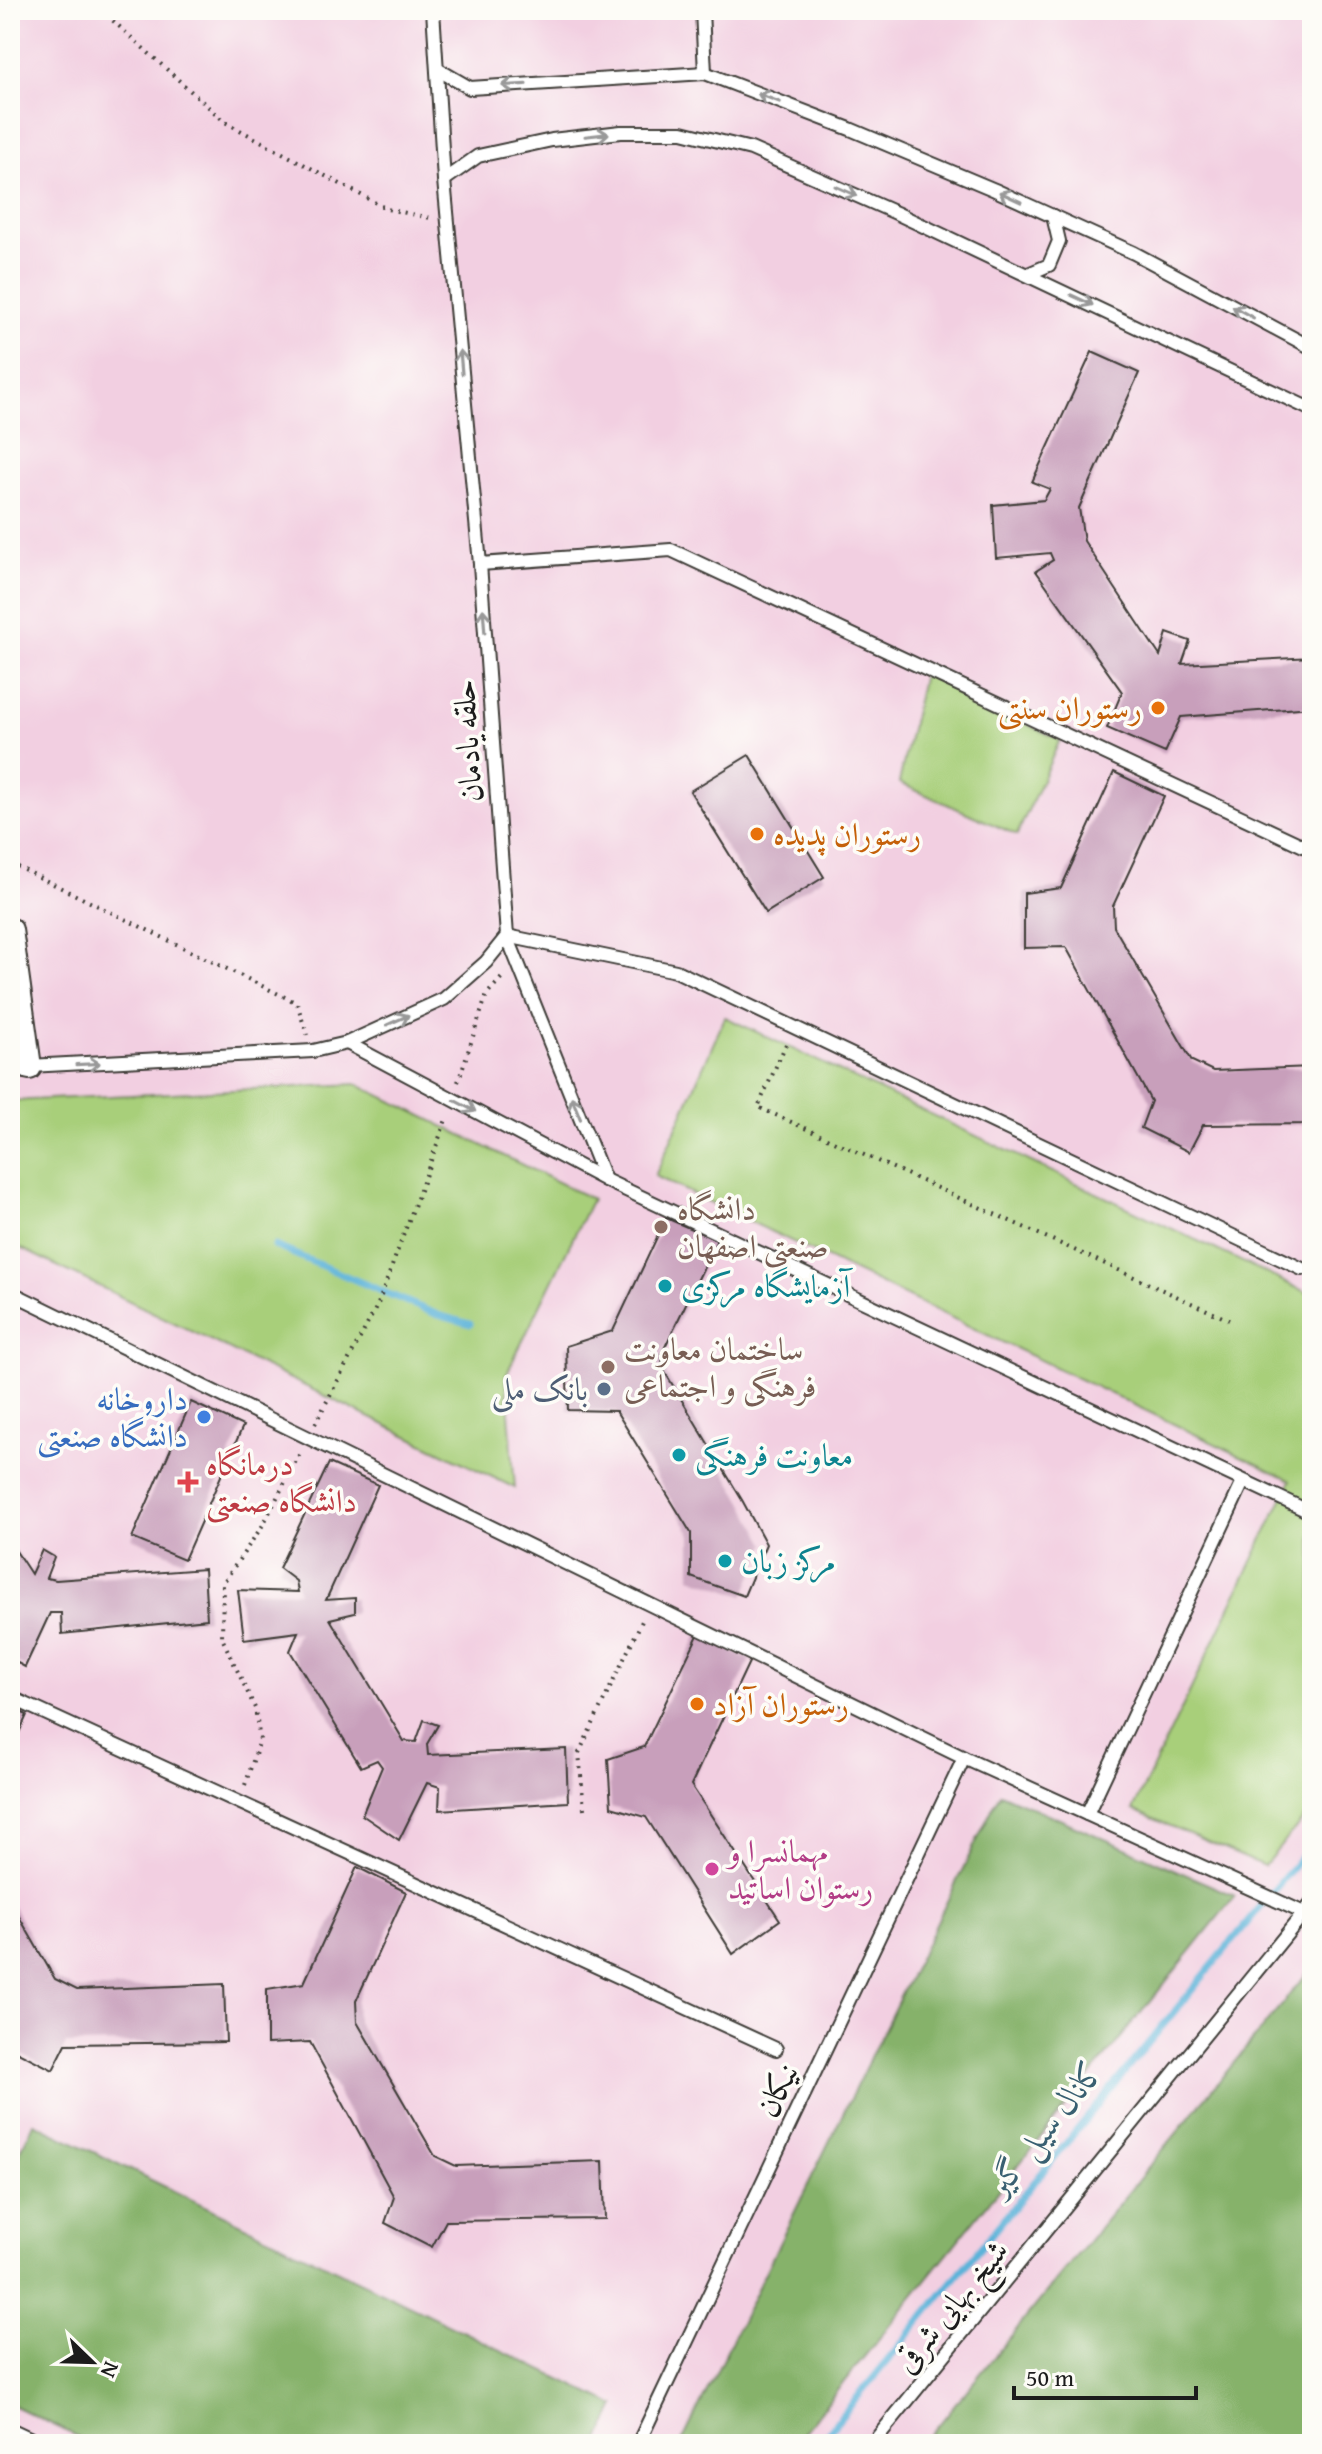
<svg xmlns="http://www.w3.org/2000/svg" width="1322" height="2454" viewBox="0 0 1322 2454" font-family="'Gentium Book Plus',Amiri,serif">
  <rect width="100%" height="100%" fill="#fdfcf7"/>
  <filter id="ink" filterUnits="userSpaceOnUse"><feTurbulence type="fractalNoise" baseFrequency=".0125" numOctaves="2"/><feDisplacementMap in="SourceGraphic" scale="16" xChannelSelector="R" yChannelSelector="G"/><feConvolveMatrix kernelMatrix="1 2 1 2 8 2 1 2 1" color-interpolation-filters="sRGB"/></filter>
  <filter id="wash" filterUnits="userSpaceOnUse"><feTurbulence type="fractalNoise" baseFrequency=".006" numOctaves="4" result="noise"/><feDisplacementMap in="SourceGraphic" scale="32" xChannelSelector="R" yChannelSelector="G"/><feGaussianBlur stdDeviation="1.8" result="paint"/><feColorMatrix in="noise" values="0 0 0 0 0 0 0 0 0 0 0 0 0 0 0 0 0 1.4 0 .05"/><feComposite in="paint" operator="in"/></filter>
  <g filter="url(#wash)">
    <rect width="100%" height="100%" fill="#f4e5cc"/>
    <rect fill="#f2cfe1" x="10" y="10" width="1302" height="2434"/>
    <g fill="#a8cf7a" stroke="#62764b" stroke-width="2">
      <path d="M923 674 1060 740 1017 835 899 783Z"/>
      <path d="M725 1017 1312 1295V1809L1264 1866 1133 1810 1291 1480 655 1176Z"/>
      <path d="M357 1084 592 1199 506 1375 515 1488 10 1243V1101Z"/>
    </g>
    <g fill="#86b26a" stroke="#516743" stroke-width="2">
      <path d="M1000 1793 1235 1896 794 2444H681Z"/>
      <path d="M1312 1967V2444H923Z"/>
      <path d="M34 2123 616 2406 598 2444H93L10 2404V2172Z"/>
    </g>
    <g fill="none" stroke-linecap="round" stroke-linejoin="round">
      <g stroke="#5cb3d9" stroke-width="7">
        <path d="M275 1246 438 1315 470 1324"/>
        <path d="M819 2444 1312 1844"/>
      </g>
    </g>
    <g id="blocks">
      <g fill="#c89fbb">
        <path d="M1092 352 1139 373 1079 508 1084 541 1160 656 1167 633 1190 641 1182 664 1312 657V707L1181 717 1165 753 1107 728 1122 692 1036 571 1053 560 1050 553 996 558 993 505 1044 500 1050 489 1032 482Z"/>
        <path d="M749 755 824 877 766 913 690 791Z"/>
        <path d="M1114 772 1164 796 1113 906 1114 927 1192 1061 1213 1071 1312 1067V1124L1203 1125 1189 1152 1141 1128 1151 1101 1066 947 1024 948V893L1061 888Z"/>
        <path d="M666 1218 717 1240 662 1353 663 1369 742 1500 766 1544 744 1596 691 1577V1533L616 1411 568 1410 566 1346 613 1331Z"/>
        <path d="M191 1402 243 1426 184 1560 132 1538Z"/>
        <path d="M329 1463 378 1485 326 1600 355 1598V1613L330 1619 404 1741 416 1742 424 1720 438 1725 427 1744 428 1755 566 1749 568 1802 439 1810 440 1787 427 1783 399 1840 362 1815 382 1767 377 1760 361 1767 290 1651 298 1632 244 1639 238 1590 298 1592 296 1581 279 1568Z"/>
        <path d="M10 1542 31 1574 42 1550 54 1557 46 1578 56 1580 204 1569 207 1619 62 1634 61 1613H50L25 1667 10 1659Z"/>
        <path d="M698 1635 750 1660 691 1785 780 1920 733 1954 646 1817 611 1807 608 1759 644 1747Z"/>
        <path d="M10 1707 27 1715 10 1753Z"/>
        <path d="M357 1867 406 1892 356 2001 357 2022 435 2156 456 2166 603 2161 605 2219 446 2221 432 2247 385 2223 394 2197 310 2042 267 2044V1989L304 1983Z"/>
        <path d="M10 1901 55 1979 77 1990 224 1984 226 2042 66 2044 53 2070 10 2048V2034L15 2020 10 2011Z"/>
      </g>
    </g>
  </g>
  <g filter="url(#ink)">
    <use href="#blocks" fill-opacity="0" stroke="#3c3a36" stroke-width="2"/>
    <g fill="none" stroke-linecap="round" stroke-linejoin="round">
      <defs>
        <g id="lane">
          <path d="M702 10 705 73"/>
          <path d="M437 69 470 88 705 73 850 129 995 190 1134 253 1312 348"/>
          <path d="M444 180 478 156 552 140 621 132H682L751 149 896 213 1312 410"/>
          <path d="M1028 274 1049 265 1059 241 1053 216"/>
          <path d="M480 564 671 550 1312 850"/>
          <path d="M507 936 676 971 1302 1269"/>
          <path d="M507 936 605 1180"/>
          <path d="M347 1043 605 1180 1312 1513"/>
          <path d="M10 1067 313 1051 347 1043 444 999 486 962 507 936 480 564 444 180 433 10"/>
          <path d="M10 1292 964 1758 1304 1913"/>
          <path d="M10 1697 776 2049"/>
          <path d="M1087 1814 1243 1482"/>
          <path d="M10 2429 42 2444"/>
          <path d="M638 2444 964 1758"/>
          <path d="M872 2444 1312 1903"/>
        </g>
        <path id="street" d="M10 930 29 1067"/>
      </defs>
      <use href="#lane" stroke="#3c3a36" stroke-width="16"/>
      <use href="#street" stroke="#3c3a36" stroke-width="28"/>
      <g stroke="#3c3a36" stroke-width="4" stroke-dasharray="2 6" stroke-linecap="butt">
        <path d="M101 10 225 122 387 209 430 218"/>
        <path d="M10 863 297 1003 307 1035"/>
        <path d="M786 1044 758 1107 1229 1320"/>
        <path d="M458 1082 487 994 505 974"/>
        <path d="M315 1424 378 1304 447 1117"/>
        <path d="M245 1785 260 1740 255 1708 222 1638 223 1583 263 1525 300 1453"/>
        <path d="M584 1809 579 1753 642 1621"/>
      </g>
      <use href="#lane" stroke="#fff" stroke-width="12"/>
      <use href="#street" stroke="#fff" stroke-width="24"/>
    </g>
    <defs><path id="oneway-shaft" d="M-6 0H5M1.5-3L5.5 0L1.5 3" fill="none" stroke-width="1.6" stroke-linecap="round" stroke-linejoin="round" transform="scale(2)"/></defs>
    <g stroke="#999">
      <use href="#oneway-shaft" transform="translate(514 85) rotate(177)"/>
      <use href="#oneway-shaft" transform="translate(769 98) rotate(-159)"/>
      <use href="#oneway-shaft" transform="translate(597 135) rotate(-6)"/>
      <use href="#oneway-shaft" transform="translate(846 191) rotate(24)"/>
      <use href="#oneway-shaft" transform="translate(1010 197) rotate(-155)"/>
      <use href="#oneway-shaft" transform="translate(1082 300) rotate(25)"/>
      <use href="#oneway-shaft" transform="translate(1243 312) rotate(-151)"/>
      <use href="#oneway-shaft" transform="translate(461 362) rotate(-95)"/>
      <use href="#oneway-shaft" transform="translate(484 621) rotate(-94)"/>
      <use href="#oneway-shaft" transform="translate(398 1020) rotate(-24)"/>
      <use href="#oneway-shaft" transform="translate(88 1064) rotate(-3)"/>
      <use href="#oneway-shaft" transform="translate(465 1106) rotate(28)"/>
      <use href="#oneway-shaft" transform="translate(576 1108) rotate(-112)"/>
    </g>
  </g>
  <g fill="#e8710a" stroke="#fdfcf7" stroke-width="3">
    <circle cx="1158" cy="708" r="8"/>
    <circle cx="757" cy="834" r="8"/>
    <circle cx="697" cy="1704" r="8"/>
  </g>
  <g fill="#8d6e63" stroke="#fdfcf7" stroke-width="3">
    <circle cx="661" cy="1227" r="8"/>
    <circle cx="608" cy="1367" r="8"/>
  </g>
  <g fill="#0f9aa8" stroke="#fdfcf7" stroke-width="3">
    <circle cx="665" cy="1286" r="8"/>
    <circle cx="679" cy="1455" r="8"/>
    <circle cx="725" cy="1561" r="8"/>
  </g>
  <circle fill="#5c6f8a" stroke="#fdfcf7" stroke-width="3" cx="604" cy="1389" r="8"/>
  <circle fill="#3f7fe0" stroke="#fdfcf7" stroke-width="3" cx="204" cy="1417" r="8"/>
  <path fill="#e0444e" stroke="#fdfcf7" stroke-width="3" d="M184 1470h8v8h8v8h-8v8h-8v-8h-8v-8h8z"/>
  <circle fill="#d1479c" stroke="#fdfcf7" stroke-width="3" cx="712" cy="1869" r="8"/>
  <g text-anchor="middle" stroke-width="7" stroke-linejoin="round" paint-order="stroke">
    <g font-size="32" fill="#c56008" stroke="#fdfcf7" text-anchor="start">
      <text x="1142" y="719" text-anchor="end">رستوران سنتی</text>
      <text x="773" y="845">رستوران پدیده</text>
      <text x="713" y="1715">رستوران آزاد</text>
    </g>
    <g font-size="32" fill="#1c1c1c" stroke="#fdfcf7">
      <text transform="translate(467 741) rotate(-94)" y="11">حلقه یادمان</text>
      <text transform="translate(777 2090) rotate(-65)" y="11">نیکان</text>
      <text transform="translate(951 2306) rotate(-51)" y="11">شیخ بهایی شرقی</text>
    </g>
    <g font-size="32" fill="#785e54" stroke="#fdfcf7" text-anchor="start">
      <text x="677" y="1220">دانشگاه<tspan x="677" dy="37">صنعتی اصفهان</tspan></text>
      <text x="624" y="1360">ساختمان معاونت<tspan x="624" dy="37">فرهنگی و اجتماعی</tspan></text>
    </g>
    <g font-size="32" fill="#0d838f" stroke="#fdfcf7" text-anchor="start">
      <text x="681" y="1297">آزمایشگاه مرکزی</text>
      <text x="695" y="1466">معاونت فرهنگی</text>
      <text x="741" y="1572">مرکز زبان</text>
    </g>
    <g font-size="32" fill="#4e5e75" stroke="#fdfcf7" text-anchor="end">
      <text x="588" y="1400">بانک ملی</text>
    </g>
    <g font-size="32" fill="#366cbe" stroke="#fdfcf7" text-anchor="end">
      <text x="188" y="1410">داروخانه<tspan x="188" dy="37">دانشگاه صنعتی</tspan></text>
    </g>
    <g font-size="32" fill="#be3a42" stroke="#fdfcf7" text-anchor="start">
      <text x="206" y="1475">درمانگاه<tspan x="206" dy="37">دانشگاه صنعتی</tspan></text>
    </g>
    <g font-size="32" fill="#b23c85" stroke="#fdfcf7" text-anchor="start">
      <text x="728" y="1862">مهمانسرا و<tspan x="728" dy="37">رستوان اساتید</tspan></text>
    </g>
    <g font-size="34" font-style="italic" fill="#396071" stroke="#fdfcf7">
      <text transform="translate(1045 2127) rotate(-51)" y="12">کانال سیل گیر</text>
    </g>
  </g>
  <rect width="1322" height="2454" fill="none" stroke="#fdfcf7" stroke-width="40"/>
  <g transform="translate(92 2362) rotate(113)" stroke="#fdfcf7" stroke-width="6" paint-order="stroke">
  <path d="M0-6L14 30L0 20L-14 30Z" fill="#1c1c1c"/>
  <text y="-12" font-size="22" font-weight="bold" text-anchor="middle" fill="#1c1c1c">N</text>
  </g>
  <path d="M1014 2386v12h182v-12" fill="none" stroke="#1c1c1c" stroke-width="4"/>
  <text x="1026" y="2386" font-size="24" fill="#1c1c1c" stroke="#fdfcf7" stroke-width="6" paint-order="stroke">50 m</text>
</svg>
